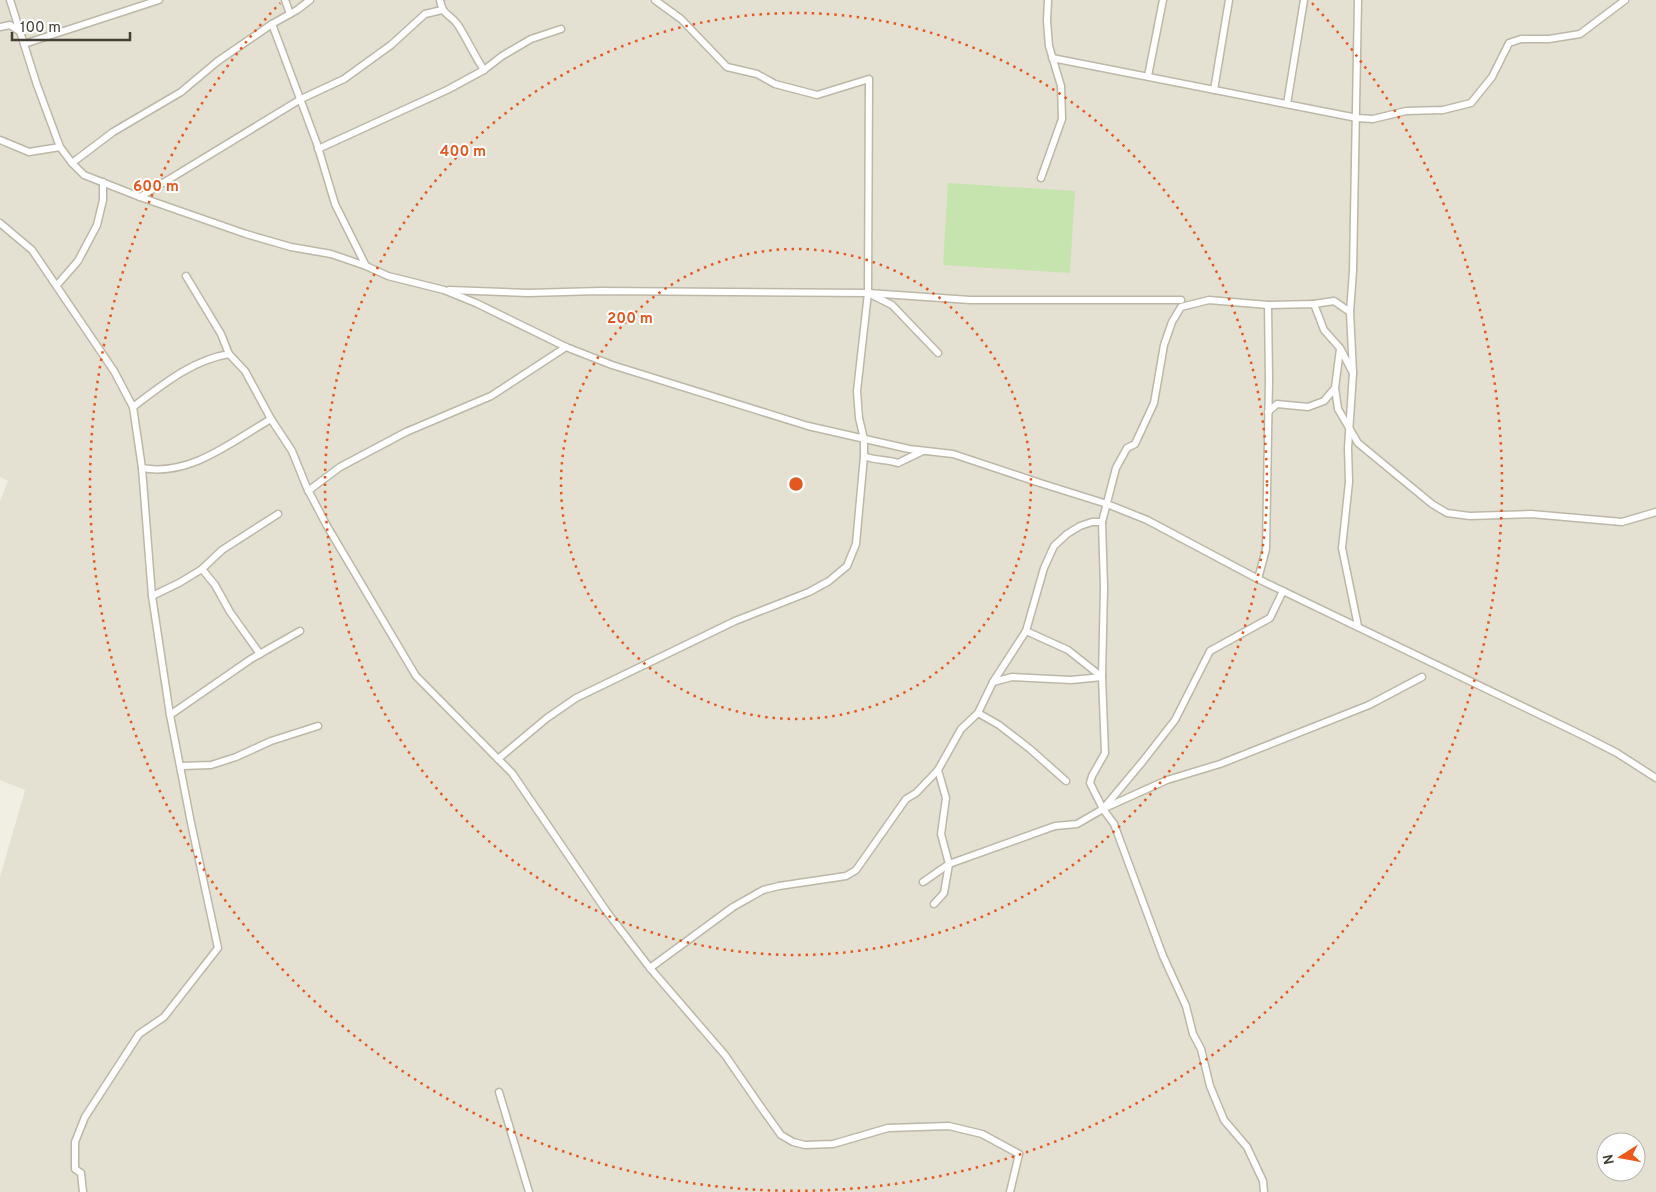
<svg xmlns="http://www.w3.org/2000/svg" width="1656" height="1192" viewBox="0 0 1656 1192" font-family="Overpass,sans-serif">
  <rect width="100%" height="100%" fill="#f1efe4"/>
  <path fill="#e5e1d2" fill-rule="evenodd" d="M0 0H1656V1192H0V877L25 790 0 780V501L8 481 0 477ZM1606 1142H1636V1172H1606Z"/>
  <path fill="#c5e4ae" d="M948 183 1075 191 1070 273 943 265Z"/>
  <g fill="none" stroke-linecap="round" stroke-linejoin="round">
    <defs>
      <g id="street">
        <path d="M10 0 37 85 60 147"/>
        <path d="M285 0 290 14"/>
        <path d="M440 0C443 17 450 13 458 25 467 39 474 55 484 70"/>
        <path d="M1358 0 1353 271 1350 312 1353 373 1348 448 1349 482 1342 548 1358 626"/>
        <path d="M272 24 317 144 335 204 366 266"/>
        <path d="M0 27 10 25 19 31"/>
        <path d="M24 44 159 0"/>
        <path d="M1052 58 1357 118 1373 119 1406 111 1443 110 1471 103 1492 77 1509 43 1521 39H1549L1580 34 1625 0"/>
        <path d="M1148 76 1163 0"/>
        <path d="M1214 90 1229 0"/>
        <path d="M1287 104 1304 0"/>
        <path d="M0 140 29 152 60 147 72 163 84 175 140 197 246 234 291 247 331 254 366 266 388 276 444 290 476 303 566 347 612 365 808 426 909 449 953 454 1040 483 1107 504 1147 520 1258 579 1584 736 1617 753 1656 778"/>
        <path d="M318 149 447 90 484 70 502 56 531 39 561 29"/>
        <path d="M72 163 113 132 181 92 218 61 272 24 297 10 310 0"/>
        <path d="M1041 178 1062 119 1061 86 1049 46 1047 21 1048 0"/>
        <path d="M140 197 301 99 344 79 391 45 425 14 442 10"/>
        <path d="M0 223 32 250 114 371 133 407 142 468 152 596 170 715 191 823 218 948 164 1017 139 1034 85 1117 75 1142V1169L81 1173 83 1192"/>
        <path d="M186 276 221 334 229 354"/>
        <path d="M57 285 78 261 97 225 103 200V182"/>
        <path d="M449 290 528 293 600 291 868 293 869 79 817 95 775 84 757 74 727 67 681 19 655 0"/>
        <path d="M872 295 892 305 938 353"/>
        <path d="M1314 304 1334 301 1350 312"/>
        <path d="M1335 388 1338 409 1358 443 1432 504 1447 513 1470 516 1531 514 1622 522 1656 512"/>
        <path d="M133 407C162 385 192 360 229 354L245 371 271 419 292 451 307 488 327 526 416 676 512 773 607 912 650 968 725 1055 763 1110 781 1135 793 1142 805 1145 833 1144 888 1128 949 1126 982 1134 1019 1154 1010 1192"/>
        <path d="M1268 412 1277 404 1308 407 1324 401 1335 388 1340 349"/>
        <path d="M864 456V439L859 418 857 391 868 293 970 300H1181"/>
        <path d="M142 468C190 477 231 442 271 419"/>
        <path d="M308 491 340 467 406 432 491 396 566 347"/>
        <path d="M202 569 215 585 230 612 260 654"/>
        <path d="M1258 579 1266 549 1269 380 1268 305"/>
        <path d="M152 596 179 583 202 569 222 550 278 514"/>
        <path d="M1026 631 1068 650 1102 677"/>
        <path d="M993 682 1012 677 1071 680 1102 677"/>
        <path d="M978 713 999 725 1030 749 1066 781"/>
        <path d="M170 715 251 659 300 631"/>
        <path d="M498 759 547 718 576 698 735 621 809 592 829 581 847 566 856 544 864 456C875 461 886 459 898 463L923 451"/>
        <path d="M181 766 211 765 236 757 271 741 318 726"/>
        <path d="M1107 807 1167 780 1220 764 1369 705 1422 677"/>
        <path d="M923 882 949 864 1055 826 1077 824 1103 809 1143 761 1175 720 1210 651 1270 618 1283 591"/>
        <path d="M934 904 944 893 949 864 941 834 946 798 938 770"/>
        <path d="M650 968 733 907 763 890 779 886 846 876 856 870 906 799 916 793 938 770 961 729 978 713 993 682 1026 631 1044 568 1054 546 1067 534 1080 526 1092 522H1102"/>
        <path d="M499 1092 529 1192"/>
        <path d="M1264 1192 1263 1181 1247 1147 1224 1120 1210 1086 1201 1049 1193 1034 1186 1006 1163 956 1114 824 1103 809 1090 783 1092 776 1105 753 1102 677 1104 587 1102 522 1116 468 1127 448 1135 444 1154 403 1164 345 1172 322 1181 307 1209 300 1268 305 1314 304 1324 330 1340 348 1353 373"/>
      </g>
    </defs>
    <use href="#street" stroke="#bcb7a7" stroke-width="9"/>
    <use href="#street" stroke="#fff" stroke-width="6"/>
  </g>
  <g fill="none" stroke="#e6571e" stroke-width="2.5" stroke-dasharray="2.5 5">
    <circle cx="796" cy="484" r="235"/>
    <circle cx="796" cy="484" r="471"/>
    <path d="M1312 3A706 706 0 1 1 280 3"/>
  </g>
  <circle cx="796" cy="484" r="8" fill="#e6571e" stroke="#fff" stroke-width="2.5"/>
  <g font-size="15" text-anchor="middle" font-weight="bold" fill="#e6571e" stroke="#fff" stroke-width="4" stroke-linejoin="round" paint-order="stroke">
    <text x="463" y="156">400 m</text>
    <text x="156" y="191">600 m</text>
    <text x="630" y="323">200 m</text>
  </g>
  <g transform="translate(1621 1157) rotate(259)"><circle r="24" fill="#ffffff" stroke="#b4b2ae"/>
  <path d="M0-4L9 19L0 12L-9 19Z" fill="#ef581d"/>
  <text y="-8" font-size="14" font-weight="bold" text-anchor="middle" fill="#433f34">N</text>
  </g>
  <path d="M12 32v8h118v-8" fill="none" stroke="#433f34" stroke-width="2.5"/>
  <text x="20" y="32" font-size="15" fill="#433f34" stroke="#ffffff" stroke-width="4" paint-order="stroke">100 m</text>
</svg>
